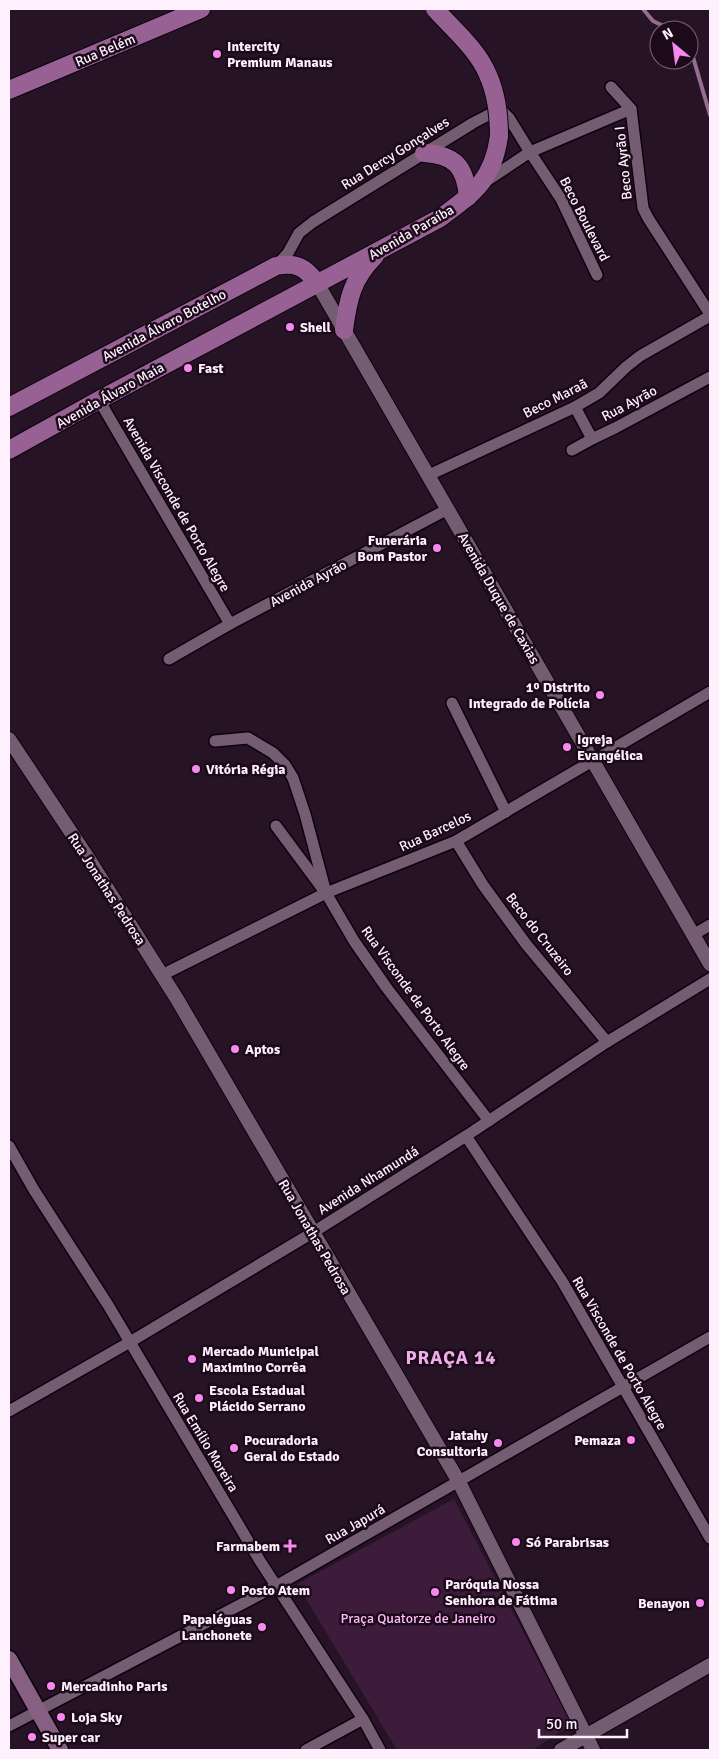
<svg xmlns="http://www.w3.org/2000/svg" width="719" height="1759" viewBox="0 0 719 1759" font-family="Signika,sans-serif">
  <rect width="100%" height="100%" fill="#261325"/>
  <path fill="#3d1c3b" d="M454 1499 571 1724 533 1750H397L297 1584Z"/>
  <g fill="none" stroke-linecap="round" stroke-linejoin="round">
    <g stroke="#966c92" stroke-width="4">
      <path d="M643 9 653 21 672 30"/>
      <path d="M689 50 693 57 710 115"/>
    </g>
    <defs>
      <g id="minor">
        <path d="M611 87 631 109 643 208 648 218 710 314"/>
        <path d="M276 266 288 253 299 233 313 222 473 123 494 112 502 111 509 118 530 152 485 182"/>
        <path d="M597 275 561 199 530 152 631 109"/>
        <path d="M99 400 230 624"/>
        <path d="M575 407 590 435 594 438 615 428 710 377"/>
        <path d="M572 450 594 438"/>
        <path d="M429 475 575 407 599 393 626 367 640 356 710 316"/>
        <path d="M169 659 230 624 448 509"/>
        <path d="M452 703 506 812"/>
        <path d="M215 741 248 738 273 753 285 765 293 778 305 814 326 893 354 941 386 987 489 1121"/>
        <path d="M276 826 322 888"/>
        <path d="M456 841 483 885 526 944 607 1042"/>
        <path d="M693 935 710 925"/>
        <path d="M162 975 326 893 456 841 710 692"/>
        <path d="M466 1136 562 1281 710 1538"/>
        <path d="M9 1146 34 1190 108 1305 260 1561 363 1719 380 1750"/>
        <path d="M9 1411 130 1342 312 1233 466 1136 607 1042 710 979"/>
        <path d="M9 1726 276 1586 710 1337"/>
        <path d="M306 1750 363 1719"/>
      </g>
      <g id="tertiary">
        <path d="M317 283 710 964"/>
        <path d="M9 739 88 858 177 999 459 1482 593 1750"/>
        <path d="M561 1750 710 1665"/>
      </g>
      <path id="secondary" d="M9 1659 60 1750"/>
      <g id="primary">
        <path d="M9 90 201 9"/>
        <path d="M424 153C455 155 465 166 468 197"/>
        <path d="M344 330C348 299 352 279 375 256"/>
        <path d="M9 407 276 266C296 262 305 267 317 283"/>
        <path d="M9 450 99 400 440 218C474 193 493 180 499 136"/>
      </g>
    </defs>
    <use href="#minor" stroke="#0e020e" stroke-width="14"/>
    <use href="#tertiary" stroke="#0e020e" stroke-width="16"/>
    <use href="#secondary" stroke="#0e020e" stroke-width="19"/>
    <use href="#primary" stroke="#0e020e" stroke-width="20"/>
    <use href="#minor" stroke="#745d72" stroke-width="11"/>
    <use href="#tertiary" stroke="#745d72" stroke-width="14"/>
    <use href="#secondary" stroke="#865f83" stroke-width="16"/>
    <use href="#primary" stroke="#976194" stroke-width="18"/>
    <defs>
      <path id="primary-bridge" d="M435 9C453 29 478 50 488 75 497 95 499 115 499 136"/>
    </defs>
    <use href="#primary-bridge" stroke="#0e020e" stroke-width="20" stroke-linecap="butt"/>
    <use href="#primary-bridge" stroke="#976194" stroke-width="18"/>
  </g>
  <g fill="#f589ee" stroke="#1c0a1b" stroke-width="2">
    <circle cx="217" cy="54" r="5"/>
    <circle cx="290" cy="327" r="5"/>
    <circle cx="188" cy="368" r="5"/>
    <circle cx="437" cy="548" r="5"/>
    <circle cx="600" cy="695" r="5"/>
    <circle cx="567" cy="747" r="5"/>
    <circle cx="196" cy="769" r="5"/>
    <circle cx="235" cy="1049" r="5"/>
    <circle cx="192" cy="1359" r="5"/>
    <circle cx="199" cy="1398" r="5"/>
    <circle cx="631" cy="1440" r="5"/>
    <circle cx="498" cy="1443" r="5"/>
    <circle cx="234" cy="1448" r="5"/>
    <circle cx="516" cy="1542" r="5"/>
    <path d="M287.5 1538.5h5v5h5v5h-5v5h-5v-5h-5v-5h5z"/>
    <circle cx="231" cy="1590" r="5"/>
    <circle cx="435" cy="1592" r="5"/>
    <circle cx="700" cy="1603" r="5"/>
    <circle cx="262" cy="1627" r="5"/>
    <circle cx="51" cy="1686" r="5"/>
    <circle cx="61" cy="1717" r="5"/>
    <circle cx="32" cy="1737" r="5"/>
  </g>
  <g text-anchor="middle" stroke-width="5" stroke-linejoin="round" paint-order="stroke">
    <g font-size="14" font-weight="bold" fill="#fef0fc" stroke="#1c0a1b" text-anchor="start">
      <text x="227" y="51">Intercity<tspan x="227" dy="16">Premium Manaus</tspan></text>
      <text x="300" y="332">Shell</text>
      <text x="198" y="373">Fast</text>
      <text x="427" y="545" text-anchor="end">Funerária<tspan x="427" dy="16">Bom Pastor</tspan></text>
      <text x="590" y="692" text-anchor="end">1º Distrito<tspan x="590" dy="16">Integrado de Polícia</tspan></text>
      <text x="577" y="744">Igreja<tspan x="577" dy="16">Evangélica</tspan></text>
      <text x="206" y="774">Vitória Régia</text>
      <text x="245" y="1054">Aptos</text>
      <text x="202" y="1356">Mercado Municipal<tspan x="202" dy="16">Maximino Corrêa</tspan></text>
      <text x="209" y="1395">Escola Estadual<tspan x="209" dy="16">Plácido Serrano</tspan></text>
      <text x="488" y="1440" text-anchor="end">Jatahy<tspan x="488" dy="16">Consultoria</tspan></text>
      <text x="244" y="1445">Pocuradoria<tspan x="244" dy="16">Geral do Estado</tspan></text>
      <text x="621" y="1445" text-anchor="end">Pemaza</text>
      <text x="526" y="1547">Só Parabrisas</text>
      <text x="280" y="1551" text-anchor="end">Farmabem</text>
      <text x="445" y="1589">Paróquia Nossa<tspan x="445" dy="16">Senhora de Fátima</tspan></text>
      <text x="241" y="1595">Posto Atem</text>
      <text x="690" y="1608" text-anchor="end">Benayon</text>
      <text x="252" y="1624" text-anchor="end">Papaléguas<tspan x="252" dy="16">Lanchonete</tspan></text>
      <text x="61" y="1691">Mercadinho Paris</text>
      <text x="71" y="1722">Loja Sky</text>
      <text x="42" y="1742">Super car</text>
    </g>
    <g font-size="14" fill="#fef0fc" stroke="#1c0a1b">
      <text transform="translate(105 50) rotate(-23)" y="5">Rua Belém</text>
      <text transform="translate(395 153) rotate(-32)" y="5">Rua Dercy Gonçalves</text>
      <text transform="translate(623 163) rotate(-96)" y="5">Beco Ayrão I</text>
      <text transform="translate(585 219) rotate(63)" y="5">Beco Boulevard</text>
      <text transform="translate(411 232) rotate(-30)" y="5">Avenida Paraíba</text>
      <text transform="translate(164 325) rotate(-28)" y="5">Avenida Álvaro Botelho</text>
      <text transform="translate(110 395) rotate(-29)" y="5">Avenida Álvaro Maia</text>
      <text transform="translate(555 398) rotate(-27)" y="5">Beco Maraã</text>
      <text transform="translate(629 403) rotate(-28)" y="5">Rua Ayrão</text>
      <text transform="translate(177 504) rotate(60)" y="5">Avenida Visconde de Porto Alegre</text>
      <text transform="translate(308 583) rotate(-28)" y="5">Avenida Ayrão</text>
      <text transform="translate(499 598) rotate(60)" y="5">Avenida Duque de Caxias</text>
      <text transform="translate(435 831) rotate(-25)" y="5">Rua Barcelos</text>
      <text transform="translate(107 889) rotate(57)" y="5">Rua Jonathas Pedrosa</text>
      <text transform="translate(540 934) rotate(52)" y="5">Beco do Cruzeiro</text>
      <text transform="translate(416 998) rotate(54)" y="5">Rua Visconde de Porto Alegre</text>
      <text transform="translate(368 1180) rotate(-32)" y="5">Avenida Nhamundá</text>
      <text transform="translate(315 1237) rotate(60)" y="5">Rua Jonathas Pedrosa</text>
      <text transform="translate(620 1353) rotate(60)" y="5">Rua Visconde de Porto Alegre</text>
      <text transform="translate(206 1442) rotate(59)" y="5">Rua Emílio Moreira</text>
      <text transform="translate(355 1524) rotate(-30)" y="5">Rua Japurá</text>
    </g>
    <g font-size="14" fill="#fdbcf7" stroke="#1c0a1b">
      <text x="418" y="1623">Praça Quatorze de Janeiro</text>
    </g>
    <g font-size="19" font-weight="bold" letter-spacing="1" fill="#ebaee5" stroke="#1c0a1b">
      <text x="451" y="1364">PRAÇA 14</text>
    </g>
  </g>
  <rect width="719" height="1759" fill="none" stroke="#fef0fc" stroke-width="20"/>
  <g transform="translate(674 45) rotate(331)"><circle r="24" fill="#1c0a1b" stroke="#766675"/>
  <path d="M0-4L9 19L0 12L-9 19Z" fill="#f589ee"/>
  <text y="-8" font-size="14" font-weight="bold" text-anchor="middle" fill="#fef0fc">N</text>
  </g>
  <path d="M539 1729v8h88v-8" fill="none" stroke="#fef0fc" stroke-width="2.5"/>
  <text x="546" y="1729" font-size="15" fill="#fef0fc" stroke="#1c0a1b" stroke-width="4" paint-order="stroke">50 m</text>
</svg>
